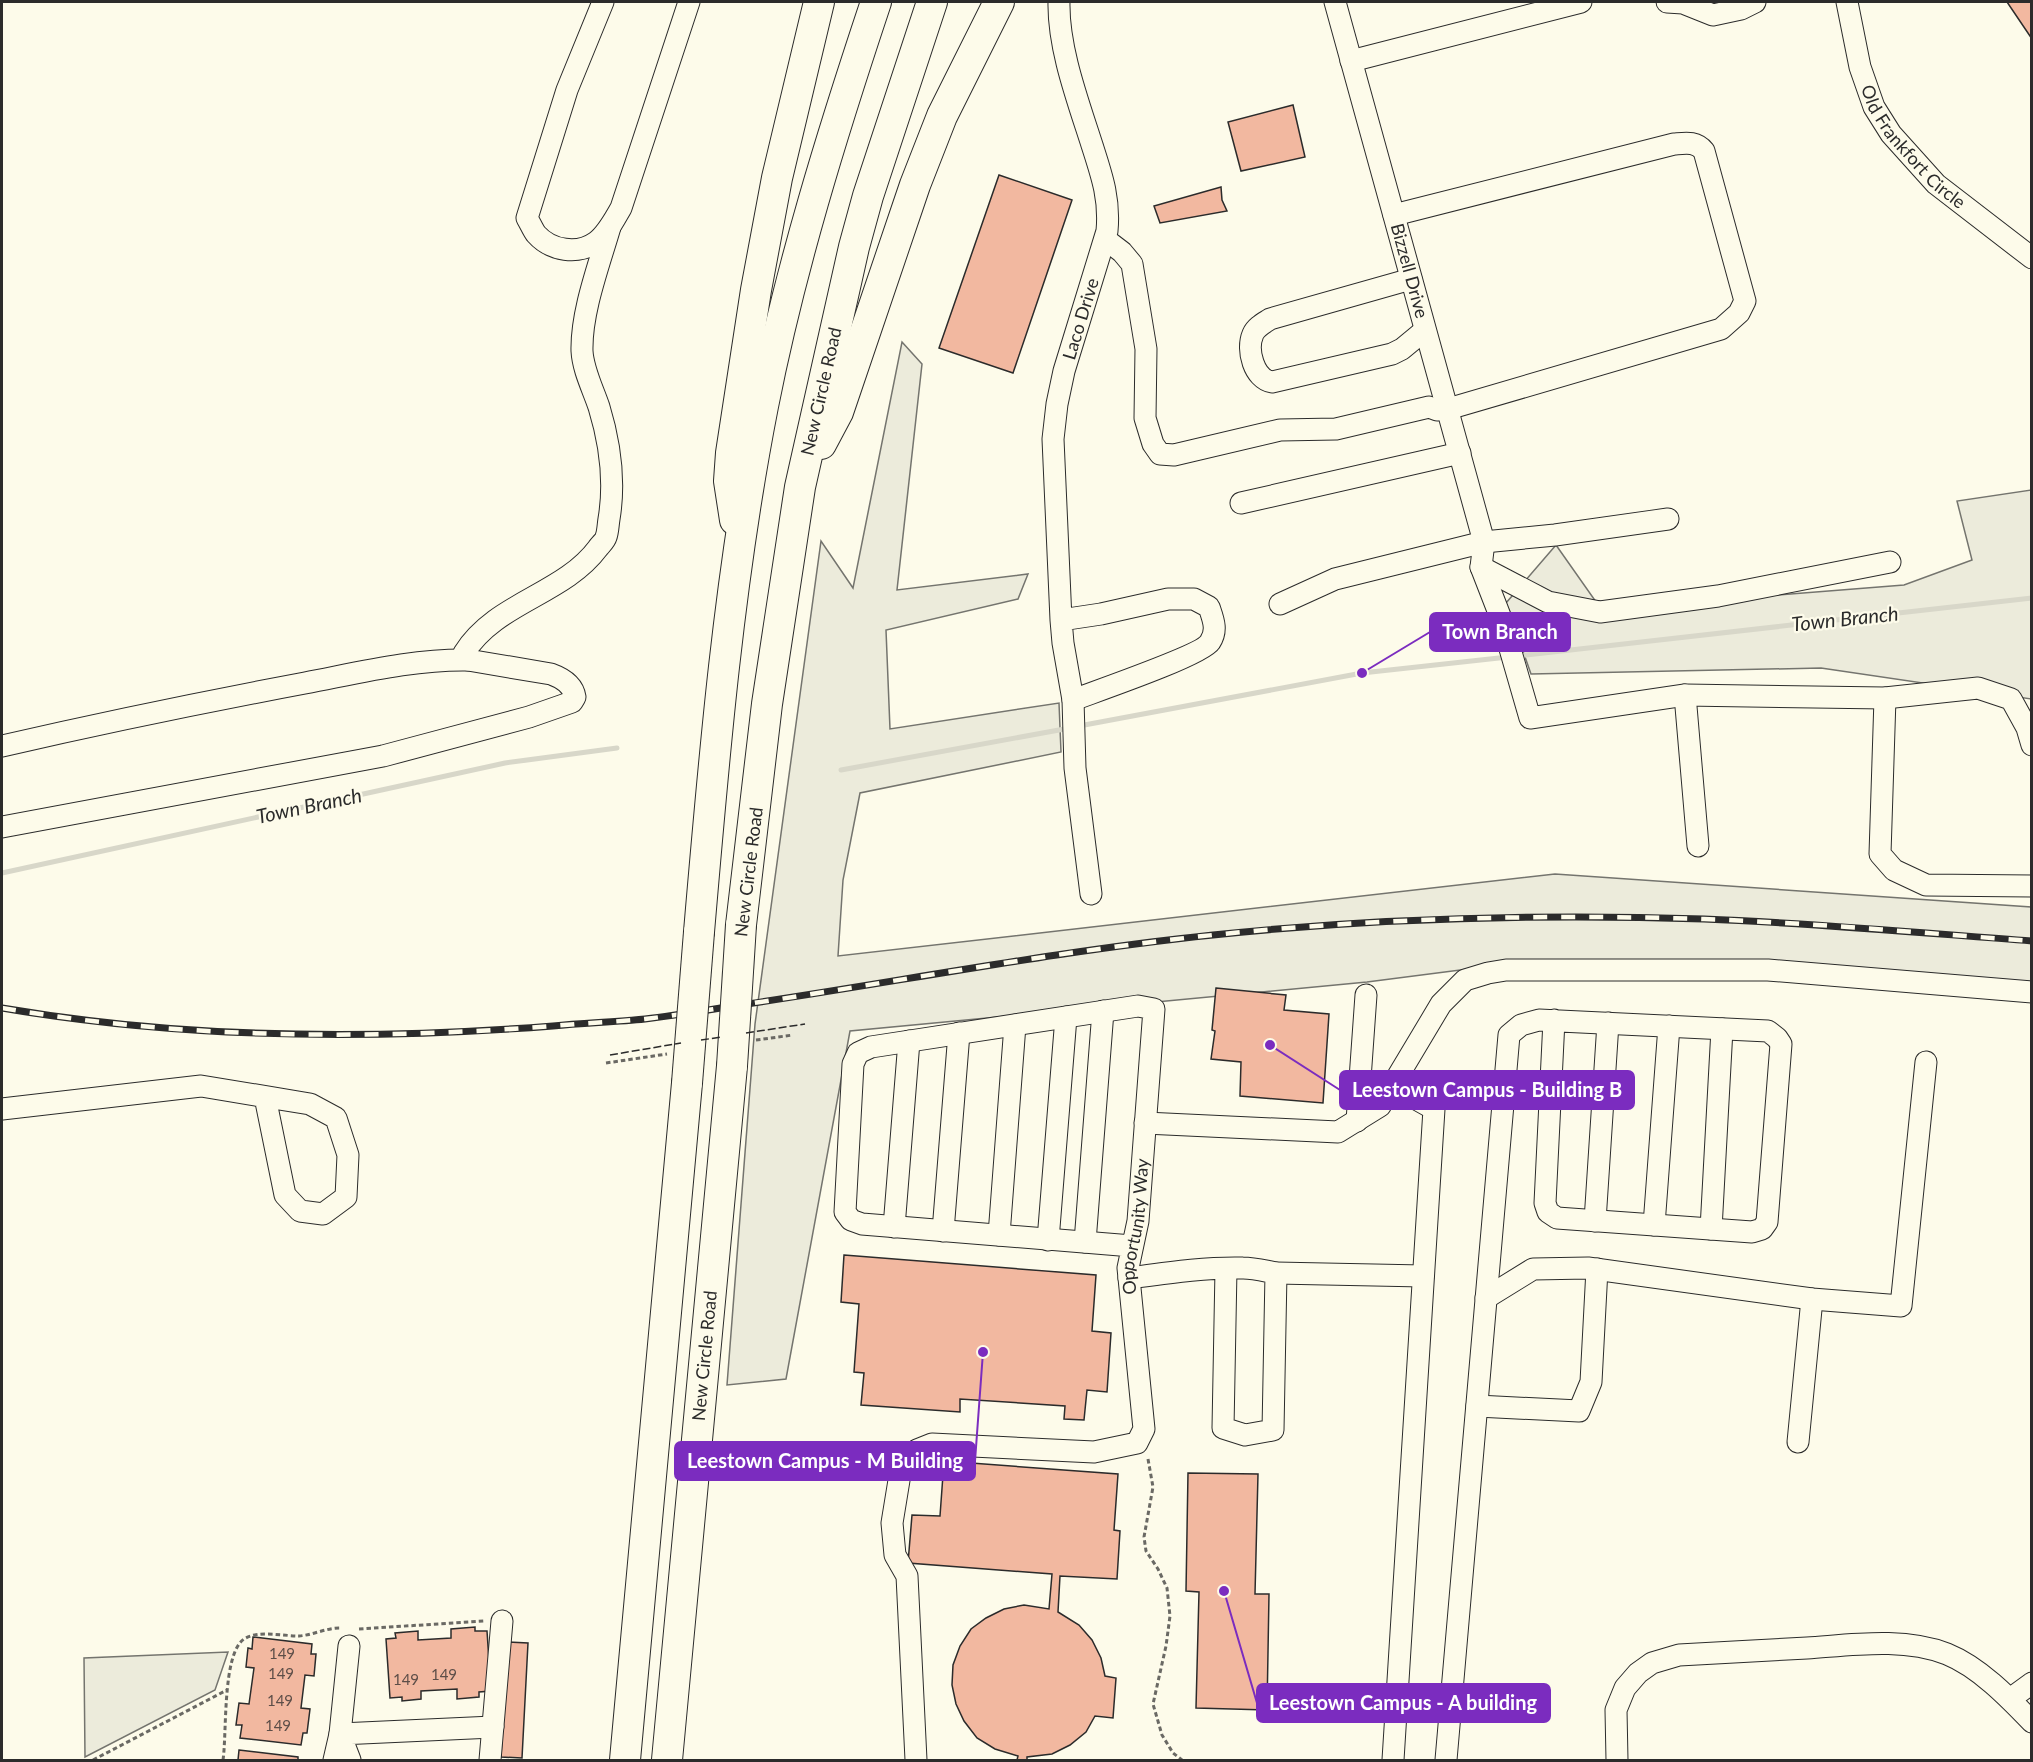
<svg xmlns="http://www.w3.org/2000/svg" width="2033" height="1762" viewBox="0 0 2033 1762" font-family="Lato,sans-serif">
  <rect width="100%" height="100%" fill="#fdfbea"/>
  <g fill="#ecebdb" stroke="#74746e" stroke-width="1.5">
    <path d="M902 342 922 364 897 590 1028 574 1018 599 886 630 890 729 1059 703 1061 752 860 793 843 880 838 956 1555 874 2031 907V996L1507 964 1367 982 850 1031 786 1379 727 1385 755 1024 821 541 853 588Z"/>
    <path d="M2031 490V699L1821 668 1531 674 1506 603 1556 545 1601 609 1904 585 1972 560 1957 501Z"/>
    <path d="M228 1652 215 1690 85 1757 84 1658Z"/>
  </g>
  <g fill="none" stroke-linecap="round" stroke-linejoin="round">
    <g stroke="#d8d7c9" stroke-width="5">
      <path d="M1517 656 2032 598"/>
      <path d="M1079 726 1362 673 1508 657"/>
      <path d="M841 770 1070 728"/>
      <path d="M2 873 505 763 617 748"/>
    </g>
  </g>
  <g fill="#f2b8a0" stroke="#2b2b2b" stroke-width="1.5">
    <path d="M2007 2H2032V39Z"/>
    <path d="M1293 105 1305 157 1241 171 1228 122Z"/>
    <path d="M999 175 1072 200 1013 373 939 348Z"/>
    <path d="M1221 187 1222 200 1227 211 1160 223 1154 206Z"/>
    <path d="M1216 988 1286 995 1284 1010 1329 1014 1323 1103 1240 1096 1241 1062 1211 1059 1215 1031 1212 1030Z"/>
    <path d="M844 1255 1096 1275 1092 1331 1111 1333 1107 1392 1087 1390 1084 1420 1064 1419 1065 1406 960 1399V1412L861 1405 864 1373 854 1372 859 1304 841 1302Z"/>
    <path d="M944 1461 1118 1474 1114 1530 1120 1531 1117 1579 1060 1576 1058 1612 1079 1625 1092 1640 1101 1658 1105 1676 1116 1678 1113 1718 1095 1716 1086 1732 1070 1745 1052 1754 1027 1757V1760H1017L1018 1756 995 1749 977 1738 964 1721 956 1704 952 1685 953 1665 960 1646 971 1629 986 1618 1004 1609 1024 1605 1049 1609 1052 1574 908 1563 912 1515 940 1516Z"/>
    <path d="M1188 1473 1258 1474 1255 1594H1269L1267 1710 1196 1708 1199 1592 1186 1591Z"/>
    <path d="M475 1627V1631H487L491 1691 479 1692V1697L457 1699V1689L421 1691V1699L402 1701V1697L390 1698 386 1639 396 1638 395 1633 418 1631V1640L451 1638V1629Z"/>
    <path d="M253 1637 312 1644 311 1654H316L314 1676 305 1675 301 1708 310 1709 307 1733H303L301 1745 240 1738 242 1725H236L239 1703 249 1704 254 1668 246 1667 248 1648 252 1649Z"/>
    <path d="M507 1642 528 1643 522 1758 501 1757Z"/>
    <path d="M239 1750 298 1757V1760H238Z"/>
  </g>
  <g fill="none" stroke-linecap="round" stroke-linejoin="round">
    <defs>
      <g id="minor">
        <path d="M603 2 567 90 527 218C530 223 533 230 536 234 551 251 578 255 596 242 607 234 614 220 621 208L689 2"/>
        <path d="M1059 2C1058 48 1078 101 1092 145 1102 176 1110 199 1107 231L1064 371 1057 404 1053 439 1061 620 1063 643 1073 700C1094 692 1202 655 1210 642 1218 630 1213 619 1209 607L1194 599H1168L1101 614 1061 620"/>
        <path id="s1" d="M1335 2 1484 542 1481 567 1502 621 1530 718 1685 695 1885 698 1978 688 2011 699 2027 728 2032 745"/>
        <path d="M1667 2 1683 3 1713 15 1741 9 1755 2"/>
        <path id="s2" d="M1847 2 1860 67 1874 107 1891 134 1936 184 2032 258"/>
        <path d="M1351 61 1581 2"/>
        <path d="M1105 239 1122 252 1132 264 1146 349 1145 418 1153 444 1160 454 1174 455 1280 430 1336 429 1429 407 1437 410 1448 409 1721 329 1739 313 1745 301 1704 151C1696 141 1686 143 1674 144L1394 215"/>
        <path d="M1411 279 1270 319C1264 323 1256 327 1253 334 1246 350 1254 379 1272 382L1392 354 1402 349 1425 330"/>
        <path d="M1241 503 1460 453"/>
        <path d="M1481 567 1548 602 1600 612 1718 596 1890 562"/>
        <path d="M1280 604 1335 579 1484 542 1555 535 1668 519"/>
        <path d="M1685 695 1698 846"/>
        <path d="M1885 698 1880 854 1894 870 1926 885 2032 886"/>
        <path d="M1073 700 1075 768 1091 894"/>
        <path d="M2 746C102 723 204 702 305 683 358 673 414 659 468 660"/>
        <path d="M2 827 383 756 529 717 572 702 575 697C573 684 562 678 551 674L468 660 464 653C496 602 563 595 598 548 600 545 605 541 606 537 608 532 608 525 609 519 615 483 610 443 599 407 593 389 583 370 582 351 581 312 599 265 610 227"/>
        <path d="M1393 1086 1434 1109 1393 1760"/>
        <path d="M2 1109 201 1086 310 1104 336 1118 348 1155 346 1197 323 1214 300 1211 285 1195 265 1097"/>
        <path d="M1357 1121 1366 995"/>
        <path d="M1145 1123 1338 1132 1380 1106 1441 1004 1465 980 1488 973 1506 970H1768L2032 992"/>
        <path d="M1595 1221 1608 1023"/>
        <path d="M1654 1225 1669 1026"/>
        <path d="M894 1227 909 1041"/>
        <path d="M1711 1229 1722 1029"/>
        <path d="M943 1231 959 1033"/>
        <path d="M999 1235 1015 1025"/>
        <path d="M1048 1240 1066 1017"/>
        <path d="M1085 1242 1103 1011"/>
        <path d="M1276 1273 1423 1276"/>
        <path d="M1129 1278C1166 1273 1205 1267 1243 1268 1254 1268 1265 1271 1276 1273L1273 1430 1245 1435 1223 1428 1226 1269"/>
        <path d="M1486 1298 1533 1269 1588 1268 1812 1299 1901 1306 1926 1062"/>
        <path d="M1477 1406 1579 1411 1591 1382 1597 1269"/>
        <path d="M1798 1442 1812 1299"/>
        <path d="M2010 1699 2032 1683"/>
        <path d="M334 1760 340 1734 349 1646"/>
        <path d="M350 1760 340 1734 493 1727"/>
        <path d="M490 1760 502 1621"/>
        <path id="s3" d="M916 1760 907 1576 895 1555 892 1523 901 1468 917 1450 932 1444 1094 1452 1137 1443 1144 1429 1128 1268 1138 1221 1154 1009 1138 1006 871 1047 858 1053 853 1064 845 1212 851 1220 862 1224 1132 1246"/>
        <path d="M1446 1760 1509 1035 1521 1025 1539 1020 1768 1031 1777 1038 1781 1044 1767 1222 1762 1229 1752 1232 1557 1218 1548 1212 1545 1203 1554 1020"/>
        <path d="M1617 1760 1616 1710 1625 1688 1638 1673 1652 1663 1679 1655C1722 1653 1764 1650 1807 1648 1852 1645 1903 1637 1947 1654 1979 1667 2008 1697 2032 1722"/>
      </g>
      <g id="highway">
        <path d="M821 444 838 412 915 185 942 116 999 2"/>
        <path d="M735 520 729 481 731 453 756 290 777 178 819 2"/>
        <path id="s4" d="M741 925 767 704 800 487 854 247 868 196 932 2"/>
        <path d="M699 932C714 756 729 579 763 406 790 269 832 134 876 2"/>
        <path d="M625 1760 687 1083"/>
        <path id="s5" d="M667 1760 732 1066"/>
      </g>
    </defs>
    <use href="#minor" stroke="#2b2b2b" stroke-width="23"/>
    <use href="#highway" stroke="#2b2b2b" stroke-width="32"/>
    <g stroke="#6a6964" stroke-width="3" stroke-dasharray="4.5 3" stroke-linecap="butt">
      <path d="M756 1040 793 1035"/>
      <path d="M606 1063 667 1054"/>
      <path d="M1148 1459 1153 1487 1144 1537 1146 1551 1158 1569 1167 1588 1170 1616 1166 1646 1153 1704 1162 1735 1173 1753 1182 1760"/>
      <path d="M359 1629 484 1621"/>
      <path d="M93 1760 227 1690"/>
      <path d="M223 1760C227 1734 222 1654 244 1639 258 1630 283 1636 299 1636 313 1635 326 1628 340 1628"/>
    </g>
    <use href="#minor" stroke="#fdfbea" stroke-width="21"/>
    <use href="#highway" stroke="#fdfbea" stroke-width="30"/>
    <defs>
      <path id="rail" d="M2 1008C183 1039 370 1040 553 1026 584 1023 615 1022 645 1019 679 1015 713 1009 747 1004 902 981 1057 951 1213 935 1376 918 1540 914 1704 919 1813 923 1923 933 2032 941"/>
    </defs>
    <use href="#rail" stroke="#2b2b2b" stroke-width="7"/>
    <use href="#rail" stroke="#fdfbea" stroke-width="4.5" stroke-dasharray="14" stroke-linecap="butt"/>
    <defs>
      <g id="highway-bridge">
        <path d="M732 1066 741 925"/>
        <path d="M687 1083 699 932"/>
      </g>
    </defs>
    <use href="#highway-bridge" stroke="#2b2b2b" stroke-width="32" stroke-linecap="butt"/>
    <use href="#highway-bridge" stroke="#fdfbea" stroke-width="30"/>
    <g stroke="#2b2b2b" stroke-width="1.5" stroke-dasharray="8 3" stroke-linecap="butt">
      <path d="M746 1033 805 1024"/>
      <path d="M701 1040 722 1037"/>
      <path d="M610 1055 681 1043"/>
    </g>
  </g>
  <g text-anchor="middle" stroke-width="4.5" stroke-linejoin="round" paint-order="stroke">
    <g font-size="15" fill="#5d4e48">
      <text x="282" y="1659">149</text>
      <text x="281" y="1679">149</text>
      <text x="444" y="1680">149</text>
      <text x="406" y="1685">149</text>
      <text x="280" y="1706">149</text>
      <text x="278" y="1731">149</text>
    </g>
    <g font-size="18" fill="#2b2b2b" stroke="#fdfbea">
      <text dy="6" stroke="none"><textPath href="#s2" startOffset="164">Old Frankfort Circle</textPath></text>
      <text dy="6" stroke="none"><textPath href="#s1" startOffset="279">Bizzell Drive</textPath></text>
      <text transform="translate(1081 319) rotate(-73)" y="6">Laco Drive</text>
      <text dy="6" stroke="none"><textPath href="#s4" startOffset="540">New Circle Road</textPath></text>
      <text transform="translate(749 872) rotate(-83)" y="6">New Circle Road</text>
      <text dy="6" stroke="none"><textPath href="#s3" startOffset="762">Opportunity Way</textPath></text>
      <text dy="6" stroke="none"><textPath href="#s5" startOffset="406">New Circle Road</textPath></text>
    </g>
    <g font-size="20" font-style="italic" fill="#2b2b2b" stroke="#fdfbea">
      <text transform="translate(1845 619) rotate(-6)" y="7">Town Branch</text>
      <text transform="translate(309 806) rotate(-12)" y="7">Town Branch</text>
    </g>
  </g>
  <path fill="none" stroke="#7b2cbf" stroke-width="2" d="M1362 673L1430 632M1270 1045L1340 1090M983 1352L975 1461M1224 1591L1257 1703"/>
  <g fill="#7b2cbf" stroke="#fdfbea" stroke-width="2">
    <circle cx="1362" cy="673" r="6"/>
    <circle cx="1270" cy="1045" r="6"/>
    <circle cx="983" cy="1352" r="6"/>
    <circle cx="1224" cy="1591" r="6"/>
  </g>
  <g fill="#7b2cbf" stroke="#7b2cbf" stroke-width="2">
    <rect x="1430" y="613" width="140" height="38" rx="6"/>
    <rect x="1340" y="1071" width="294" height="38" rx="6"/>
    <rect x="675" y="1442" width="300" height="38" rx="6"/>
    <rect x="1257" y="1684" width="293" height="38" rx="6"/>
  </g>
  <g font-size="20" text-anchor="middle" font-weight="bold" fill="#fff">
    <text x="1500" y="639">Town Branch</text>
    <text x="1487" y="1097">Leestown Campus - Building B</text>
    <text x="825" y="1468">Leestown Campus - M Building</text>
    <text x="1403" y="1710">Leestown Campus - A building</text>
  </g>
  <rect width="2033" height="1762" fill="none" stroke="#2b2b2b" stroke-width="6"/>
</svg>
